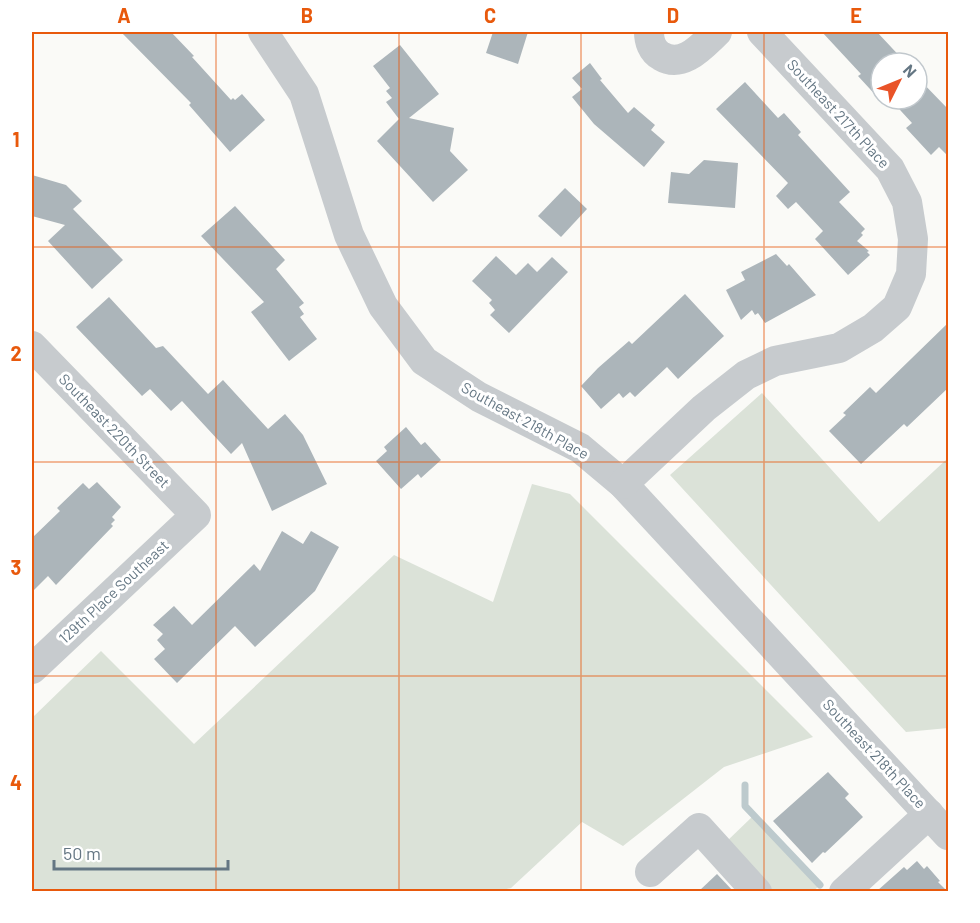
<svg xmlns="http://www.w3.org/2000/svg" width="980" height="923" viewBox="0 0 980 923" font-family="Barlow,sans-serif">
  <rect width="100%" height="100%" fill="#fafaf7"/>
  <g fill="#dbe2d8">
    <path d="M762 393 879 522 948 458V728L906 732 670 475Z"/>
    <path d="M532 484 570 494 813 737 724 767 623 846 582 822 511 888 497 891H32V718L101 651 194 744 394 555 493 602Z"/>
    <path d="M753 816 818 887 813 891H770L725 843Z"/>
  </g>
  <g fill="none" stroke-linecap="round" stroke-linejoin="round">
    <path stroke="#bdcacd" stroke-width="7" d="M745 785V806L820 885"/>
  </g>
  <g fill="#acb5ba">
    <path d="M121 32H171L194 56 192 57 231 100 233 98 235 100 242 94 265 120 230 152 189 105 191 103Z"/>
    <path d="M493 32H528L518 64 486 53Z"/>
    <path d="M822 32H877L906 63H881V101L858 76 861 74Z"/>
    <path d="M400 45 439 94 409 118 454 128 450 151 468 170 433 202 377 141 399 119 386 102 392 98 386 91 390 88 373 66Z"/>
    <path d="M590 63 602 79 600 80 628 113 634 107 655 125 651 130 665 142 644 167 594 124 572 97 582 89 572 78Z"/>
    <path d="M917 77 948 109V156L939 147 931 155 906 128 912 123 890 99H917Z"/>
    <path d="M745 82 778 118 784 113 801 132 798 135 850 192 839 202 865 229 861 233 863 235 857 241 869 251 867 252 870 255 848 275 815 239 823 231 796 202 788 209 776 196 788 183 716 109Z"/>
    <path d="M704 160 738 163 735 208 668 203 671 172 689 174Z"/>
    <path d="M32 175 66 185 82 201 73 209 123 260 92 289 48 241 65 225 32 216Z"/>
    <path d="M565 188 587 209 561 237 538 216Z"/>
    <path d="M235 206 285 260 276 269 304 303 299 307 304 314 300 317 317 339 289 361 251 312 264 302 201 236Z"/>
    <path d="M776 254 787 266 789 264 816 295 765 323 758 313 755 315 752 310 741 320 726 290 745 280 741 272Z"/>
    <path d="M496 256 516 275 528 263 537 272 552 257 568 272 509 333 490 315 495 310 489 303 492 300 472 281Z"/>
    <path d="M685 294 724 336 678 379 667 367 635 397 630 392 623 398 619 393 601 409 581 386 598 368 629 341 632 344Z"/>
    <path d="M109 297 156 348 163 346 208 394 223 380 268 429 285 414 303 435 327 484 272 511 242 443 231 454 182 401 171 411 150 389 142 396 76 327Z"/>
    <path d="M948 323V388L907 427 904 424 861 464 829 431 846 415 843 413 870 387 876 393Z"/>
    <path d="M406 427 421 445 425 442 441 460 421 478 418 474 401 489 376 461 387 451 384 447Z"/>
    <path d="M97 482 121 507 112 517 115 520 111 524 113 526 56 585 48 576 32 592V538L60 511 57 508 83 483 89 489Z"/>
    <path d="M282 531 303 544 311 531 339 547 315 591 255 647 235 626 177 683 154 659 165 649 157 640 163 634 153 625 174 606 192 625 254 564 260 571Z"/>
    <path d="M828 772 849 794 845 798 863 817 825 853 823 852 812 863 773 821Z"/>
    <path d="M917 861 924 869 927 866 940 881 938 882 947 891H877L904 867 907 870Z"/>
    <path d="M717 874 733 891H699Z"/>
  </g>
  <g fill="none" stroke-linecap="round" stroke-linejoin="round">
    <g stroke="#c7cbce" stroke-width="30">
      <path d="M263 32 304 94 349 235 383 306 424 361 479 397 580 448 623 484 948 835"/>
      <path d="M649 32C649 41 652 51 661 56 683 69 702 46 717 32"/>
      <path d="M32 346 196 515 32 669"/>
      <path d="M623 484 704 408 746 375 775 361 839 348 873 328 897 307 911 274 913 239 907 202 890 169 762 32"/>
      <path d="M650 872 699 828 757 892"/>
      <path d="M844 892 929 814"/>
    </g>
  </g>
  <path fill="none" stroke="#e8590c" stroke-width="1.5" stroke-opacity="0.55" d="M216 32V892M399 32V892M581 32V892M764 32V892M32 247H948M32 462H948M32 676H948"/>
  <g text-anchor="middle" stroke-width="6" stroke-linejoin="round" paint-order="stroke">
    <g font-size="15" fill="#647683" stroke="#fff">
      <text transform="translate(838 114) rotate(47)" y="5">Southeast 217th Place</text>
      <text transform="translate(525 421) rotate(29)" y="5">Southeast 218th Place</text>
      <text transform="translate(114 431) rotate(46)" y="5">Southeast 220th Street</text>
      <text transform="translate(114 592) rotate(-43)" y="5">129th Place Southeast</text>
      <text transform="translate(874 754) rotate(47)" y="5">Southeast 218th Place</text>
    </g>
  </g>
  <rect width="980" height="923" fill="none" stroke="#ffffff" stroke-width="66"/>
  <g transform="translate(899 81) rotate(47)"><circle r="28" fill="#ffffff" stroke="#c1c8cd" stroke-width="1.5"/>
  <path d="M0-4.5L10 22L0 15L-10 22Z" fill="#e95328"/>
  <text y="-9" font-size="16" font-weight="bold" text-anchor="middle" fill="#647683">N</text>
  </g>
  <path d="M54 860v9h174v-9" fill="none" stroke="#647683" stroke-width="3"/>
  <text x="63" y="860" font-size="18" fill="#647683" stroke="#ffffff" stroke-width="4.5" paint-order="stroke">50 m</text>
  <rect x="33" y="33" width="914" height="857" fill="none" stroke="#e8590c" stroke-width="2"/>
  <g font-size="20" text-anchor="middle" font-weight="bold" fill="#e8590c">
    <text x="124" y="23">A</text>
    <text x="307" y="23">B</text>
    <text x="490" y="23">C</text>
    <text x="673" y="23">D</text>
    <text x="856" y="23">E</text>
    <text x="16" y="147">1</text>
    <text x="16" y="361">2</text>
    <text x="16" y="575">3</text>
    <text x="16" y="790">4</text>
  </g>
</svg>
